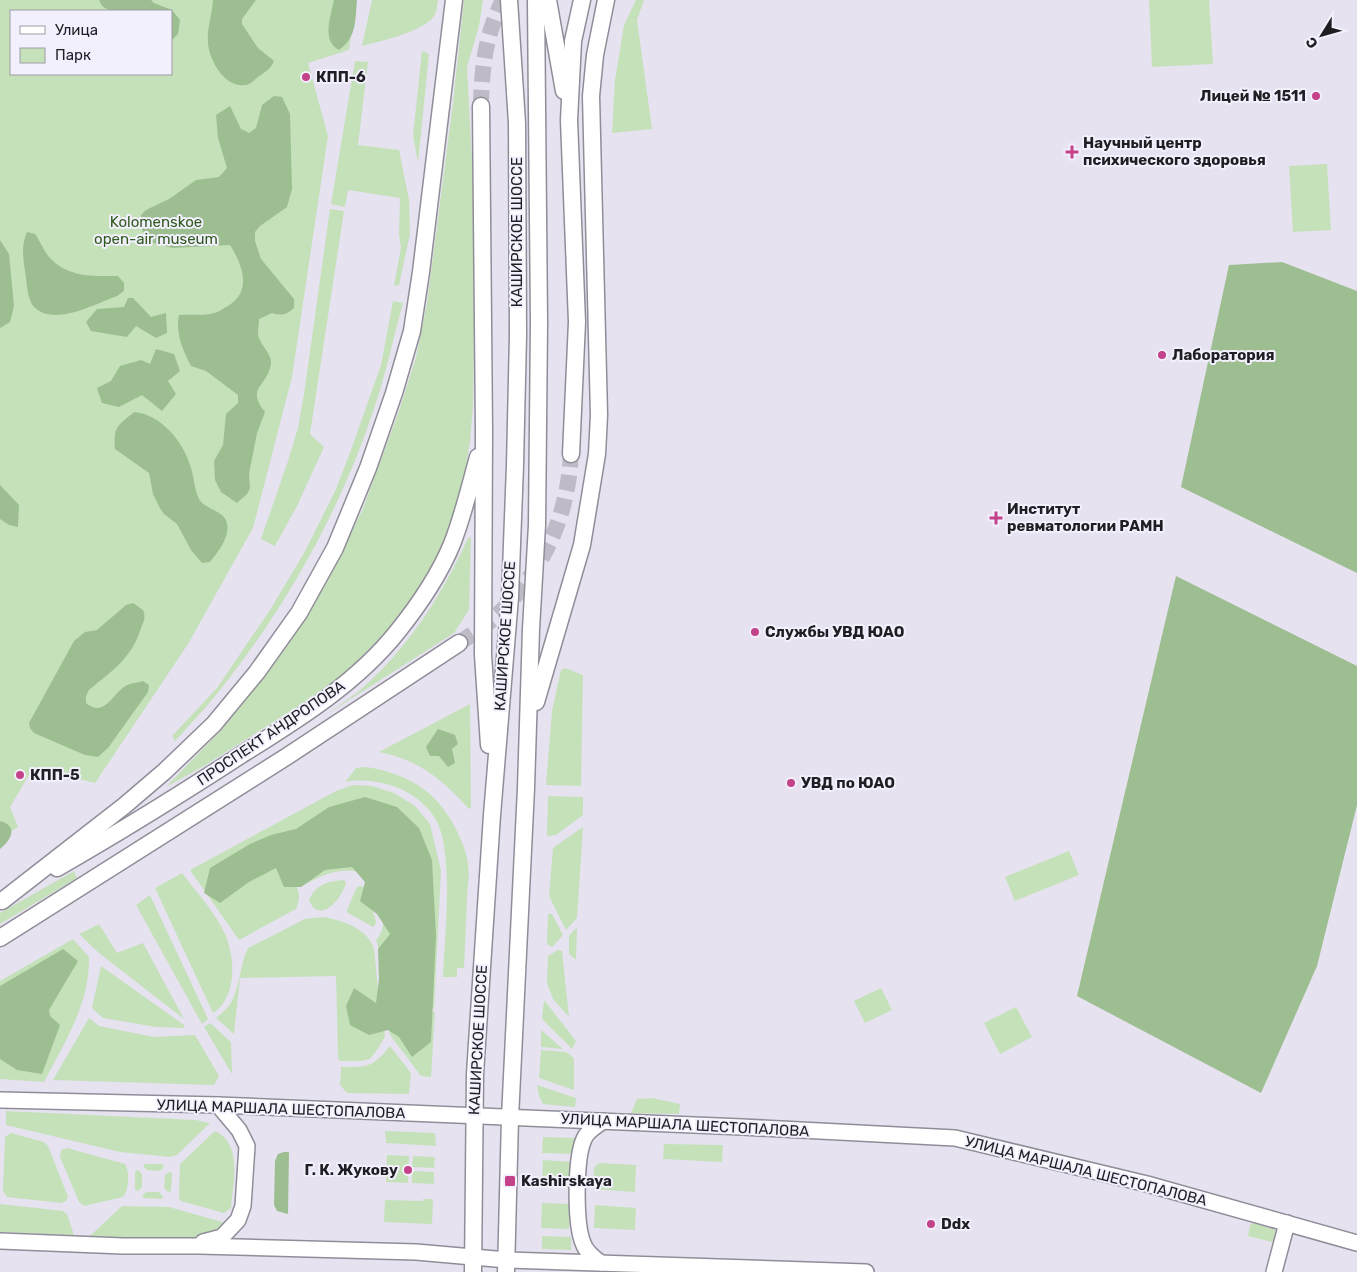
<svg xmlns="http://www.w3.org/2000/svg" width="1357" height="1272" viewBox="0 0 1357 1272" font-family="Rubik,sans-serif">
  <rect width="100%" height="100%" fill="#e6e2f0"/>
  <g fill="#c5e1ba" fill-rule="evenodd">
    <path d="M0 0H355L349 50 308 63 328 136 292 377 253 528 188 644 95 783 33 768 10 807 18 827 0 838ZM11 11H171V74H11Z"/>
    <path d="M372 0H438C437 4 437 8 436 12 430 31 380 41 362 46Z"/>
    <path d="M464 0H483L479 26 467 67 473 181 474 330 473 405 470 442 464 478 466 479 442 552 406 611 379 641 354 665 316 695 204 766 166 787 223 728 275 660 328 575 362 511 400 408 416 357 427 303 453 103Z"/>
    <path d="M636 0H644L637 20 652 129 612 133 615 80 624 25Z"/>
    <path d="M1149 0H1209L1213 64 1152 67Z"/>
    <path d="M422 51 429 54 418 163 413 135Z"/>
    <path d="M355 61 368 62 358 145 399 150 409 200 410 234 399 285 394 286 401 247 399 235 400 198 348 190 345 207 331 204Z"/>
    <path d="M1327 164 1331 230 1293 232 1289 166Z"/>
    <path d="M330 209 344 211 310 434 324 447 297 506 275 546 261 539 288 461 298 428 304 394Z"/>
    <path d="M393 301 403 303C393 338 386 374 374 409 340 511 287 606 220 690 206 708 190 724 175 741L172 736 217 688 270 610 304 553 336 489 351 450 381 365Z"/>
    <path d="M471 537 469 610 454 633 324 716C339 705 356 695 369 682 412 642 444 591 468 538Z"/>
    <path d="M565 668 583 675 581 786 546 785 552 711 561 670Z"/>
    <path d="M470 704 471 808 469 809C442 779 419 760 379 752Z"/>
    <path d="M366 767C407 773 437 791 456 829 461 840 467 852 468 865 470 876 467 888 467 899 466 922 465 945 464 968H457V977H443C445 934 452 872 441 832 435 810 414 793 393 786 377 781 362 779 345 782L356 768Z"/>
    <path d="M353 785 372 786 394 793 415 806 430 824 441 871 434 1009 384 1000 383 965 376 940C394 921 373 889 363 872 337 868 326 873 304 885L293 883C301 891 300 899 296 909L239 940 190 870 336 791Z"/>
    <path d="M548 796 583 797V815L556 835 547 836Z"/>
    <path d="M583 827 577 918 566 930 549 896 553 848Z"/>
    <path d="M1069 851 1079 875 1015 901 1005 877Z"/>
    <path d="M74 871 77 878 0 924V913Z"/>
    <path d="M182 873C197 893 215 912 225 934 234 955 236 983 224 1002 221 1007 217 1010 213 1013L155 888Z"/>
    <path d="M344 880 346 882C343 898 319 926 309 900 315 885 328 881 344 880Z"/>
    <path d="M361 886 365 888 376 921 375 925 373 927 348 913 347 910 357 887Z"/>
    <path d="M150 895 208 1019 202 1024 136 905Z"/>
    <path d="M548 914H552L563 935 552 947 547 944Z"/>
    <path d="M324 917C344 921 366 928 374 948L379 1000 384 1026 385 1036 379 1047 370 1059 361 1061H340L338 1058 336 976 240 978 234 1034 216 1018C222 1013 228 1008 232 1001 240 985 240 964 248 948L305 919Z"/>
    <path d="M99 924 117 953 143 943 184 1019 99 953 79 934Z"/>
    <path d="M577 927 576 960 569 954V936Z"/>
    <path d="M73 939 89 957C90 1003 65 1042 44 1082L0 1079V981Z"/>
    <path d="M558 950 562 951 569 1017 553 999 547 983 548 956Z"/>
    <path d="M101 966 184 1025V1028L156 1027 103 1018 92 1008Z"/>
    <path d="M881 988 892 1010 865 1023 854 1001Z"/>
    <path d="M544 1000 576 1041 572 1049 542 1019Z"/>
    <path d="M384 1005 435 1012 431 1077 421 1076 390 1035Z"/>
    <path d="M1016 1007 1032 1037 1000 1054 984 1023Z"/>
    <path d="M89 1018 99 1026 154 1037 195 1035 219 1076 214 1085 53 1080Z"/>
    <path d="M210 1023 231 1042 232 1074 204 1027Z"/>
    <path d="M541 1030 563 1049 541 1047Z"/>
    <path d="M390 1046 411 1073 409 1094 347 1093 340 1085 341 1067C368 1067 372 1068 390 1046Z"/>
    <path d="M541 1050 566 1052 574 1058V1090L539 1078Z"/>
    <path d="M537 1085 576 1098 575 1107 543 1104 539 1096Z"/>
    <path d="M652 1098 680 1104 679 1114 631 1113 637 1099Z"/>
    <path d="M6 1111 196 1120 210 1123 177 1155 170 1157 120 1152 6 1125Z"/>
    <path d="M215 1131C243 1144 233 1183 231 1208L224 1213 181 1201 179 1198 180 1164Z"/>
    <path d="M385 1131 435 1133 436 1146 386 1143Z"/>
    <path d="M11 1133 44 1142 48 1146 68 1197 66 1201 61 1203 7 1197 3 1191 5 1137Z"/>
    <path d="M543 1137 576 1138 575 1154 542 1153Z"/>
    <path d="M664 1144 723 1145 722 1162 663 1159Z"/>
    <path d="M67 1148 125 1164C130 1172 129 1190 123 1197L84 1206 79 1202 60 1157 61 1150Z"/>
    <path d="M387 1155 409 1156 408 1183 386 1182Z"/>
    <path d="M413 1156 435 1157 434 1168 412 1167Z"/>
    <path d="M543 1160 572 1162 571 1188 542 1187Z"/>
    <path d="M599 1163 636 1165 635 1192 593 1189 594 1168Z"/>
    <path d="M145 1164H162L164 1167 160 1171 147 1170 143 1166Z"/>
    <path d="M138 1170 142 1174V1187L138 1191 135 1190V1172Z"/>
    <path d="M412 1171 434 1172V1184L412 1183Z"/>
    <path d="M169 1172 172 1173 171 1191 168 1192 164 1188 165 1175Z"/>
    <path d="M146 1192H159L163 1197 162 1199 144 1198 142 1196Z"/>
    <path d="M423 1199H433L432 1224 384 1222 385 1200 423 1201Z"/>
    <path d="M542 1203 570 1204 569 1229 541 1228Z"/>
    <path d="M0 1204 63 1211 67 1214 74 1235 0 1232Z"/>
    <path d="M595 1205 636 1208 635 1230 594 1228Z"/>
    <path d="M122 1206 169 1207 229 1224 205 1238 189 1240 90 1236Z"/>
    <path d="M1254 1223 1274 1229 1277 1234 1276 1243 1248 1236 1250 1225Z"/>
    <path d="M542 1236 571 1237V1250L542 1249Z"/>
  </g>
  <g fill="#9dbe91">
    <path d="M99 0H151L154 3 172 10 180 20 178 34 171 41V11H110L102 6Z"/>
    <path d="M213 0H256L242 19V24L258 48 274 61C271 69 265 72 258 77 254 80 250 85 245 85 227 88 213 66 209 50 205 33 212 17 213 0Z"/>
    <path d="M334 0H357C355 21 357 37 339 50 321 41 331 15 334 0Z"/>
    <path d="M274 96 282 97 290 114 292 189 287 207 260 226 255 232V241L261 259 294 299V308C286 315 282 316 272 313L259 319C259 324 258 330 258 335 260 345 272 354 271 363 268 387 245 387 265 412L257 433 249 474 250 488 247 494 237 503 221 492 215 480 214 461 223 445 226 414 238 403V395L206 371 191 366C183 351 175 332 179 315 190 314 204 316 214 313 219 312 224 308 228 306 253 291 242 264 230 245L173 248 149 242 142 230 141 215 146 210 169 199 196 180 219 177 227 168 218 138 216 115 230 106 241 129 249 133 256 128 262 105Z"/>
    <path d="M27 232 35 234C40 241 44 251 49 257 68 278 93 276 118 276L124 283V291L117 296C95 304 54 327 34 307 28 301 27 286 26 278 24 262 20 248 27 232Z"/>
    <path d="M0 240 9 254 14 306 10 322 0 328Z"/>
    <path d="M1282 262 1357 291V573L1181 487 1229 265Z"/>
    <path d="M128 298H133L151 317 166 313 167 333 156 338 136 326 127 337 91 331 86 322 97 309 124 307Z"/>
    <path d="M156 349 174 354 180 371 168 381 176 394 162 411 142 395 119 407 102 403 97 388 111 381 120 366 141 360 150 364Z"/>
    <path d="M134 412C160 414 183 441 190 465 194 475 194 489 199 499 205 510 225 510 227 524 230 537 218 552 210 562L202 563 191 550 177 524 164 514 160 508 153 494 149 473 115 449C113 426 118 426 134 412Z"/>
    <path d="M0 485 19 505 18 527 9 525 0 519Z"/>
    <path d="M1176 576 1357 666V805L1317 966 1261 1093 1077 996Z"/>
    <path d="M133 603 143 610C146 617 144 621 141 628 132 658 112 671 89 690L86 696V703C104 718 112 695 124 687 129 683 137 683 143 681L149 685 148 692 108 748 98 757 85 755 34 733 30 728 29 723 74 641 85 632 97 630 126 605Z"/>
    <path d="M438 729 455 735 458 744 452 749 455 763 448 767 439 756H430L426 747Z"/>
    <path d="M365 797 397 807 419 828 432 860 436 936 431 1042 412 1057 399 1037 388 1030 369 1035 350 1025 346 1006 354 988 376 1003 379 979 378 949 390 934 377 914 360 901 365 882 352 867 325 870 301 887H284L276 868 249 882 220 903 204 893 210 868 250 844 271 835 296 829 329 807Z"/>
    <path d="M0 821C19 826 11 840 0 849Z"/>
    <path d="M63 949 78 961 49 1010 50 1016 60 1025 42 1074 17 1070 0 1059V986Z"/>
    <path d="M284 1152H289L288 1214 277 1211 274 1205 275 1161 278 1154Z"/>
  </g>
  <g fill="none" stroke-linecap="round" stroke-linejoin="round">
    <g stroke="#bebbc7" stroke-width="16" stroke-dasharray="16 8" stroke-linecap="butt">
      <path d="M481 106C482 66 485 36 503 0"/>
      <path d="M459 643C471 635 484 627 494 618 530 585 557 540 566 493 569 480 570 467 571 454"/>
    </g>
    <defs>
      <g id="secondary">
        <path d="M0 1100 218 1105 742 1127 955 1138 1147 1184 1357 1243"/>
        <path d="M0 1241 123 1246H200L416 1252 507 1260 866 1272"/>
        <path d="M203 1242 222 1237 238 1220 243 1206 247 1146 239 1130 218 1105"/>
        <path d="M601 1263C594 1258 586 1252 583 1243 575 1224 575 1159 584 1139 587 1131 597 1126 603 1121"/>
        <path d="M1274 1272 1287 1223"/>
      </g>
      <g id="primary">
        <path d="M548 0 564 91"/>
        <path d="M481 106 484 431 483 655 489 745"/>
        <path d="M571 454 577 322 569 120 573 41 582 0"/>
        <path d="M536 702 582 545 597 454 599 415 591 96 595 55 606 0"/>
        <path d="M57 868C120 832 181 794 241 755 297 720 357 683 398 631 418 606 440 573 452 544 463 516 470 486 478 457"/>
        <path d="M2 901 124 806 165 771 214 724 257 672 299 613 335 548 368 468 394 393 412 331 421 272 454 0"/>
        <path d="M0 938 286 757 459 643"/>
        <path d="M473 1272 475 1074 492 815 510 597 515 465 518 335 517 123 509 0"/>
        <path d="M506 1272 510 1118 526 788 531 629 537 525 539 323 536 0"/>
      </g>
    </defs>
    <use href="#secondary" stroke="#908d99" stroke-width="18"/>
    <use href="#primary" stroke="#908d99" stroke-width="19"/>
    <use href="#secondary" stroke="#fff" stroke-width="15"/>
    <use href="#primary" stroke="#fff" stroke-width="16"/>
  </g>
  <g fill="#c4428a" stroke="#f3f0fd" stroke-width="2">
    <circle cx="306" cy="77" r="5"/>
    <circle cx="1316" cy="96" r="5"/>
    <path d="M1069.5 144.5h5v5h5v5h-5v5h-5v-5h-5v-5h5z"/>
    <circle cx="1162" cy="355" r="5"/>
    <path d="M993.5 510.5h5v5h5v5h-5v5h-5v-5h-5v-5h5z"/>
    <circle cx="755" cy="632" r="5"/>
    <circle cx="20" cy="775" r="5"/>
    <circle cx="791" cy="783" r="5"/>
    <circle cx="408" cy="1170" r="5"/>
    <rect x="504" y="1175" width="12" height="12" rx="2.5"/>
    <circle cx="931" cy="1224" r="5"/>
  </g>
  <g text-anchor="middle" stroke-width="4" stroke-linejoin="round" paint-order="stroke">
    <g font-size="15" font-weight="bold" fill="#1f1e23" stroke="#f3f0fd" text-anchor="start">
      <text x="316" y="82">КПП-6</text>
      <text x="1306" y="101" text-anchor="end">Лицей № 1511</text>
      <text x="1083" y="148">Научный центр<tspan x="1083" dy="17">психического здоровья</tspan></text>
      <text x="1172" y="360">Лаборатория</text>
      <text x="1007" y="514">Институт<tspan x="1007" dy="17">ревматологии РАМН</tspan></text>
      <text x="765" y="637">Службы УВД ЮАО</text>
      <text x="30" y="780">КПП-5</text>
      <text x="801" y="788">УВД по ЮАО</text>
      <text x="398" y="1175" text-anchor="end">Г. К. Жукову</text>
      <text x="521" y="1186">Kashirskaya</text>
      <text x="941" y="1229">Ddx</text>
    </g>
    <g font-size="15" fill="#305a1e" stroke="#f3f0fd">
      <text x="156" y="227">Kolomenskoe<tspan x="156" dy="17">open-air museum</tspan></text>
    </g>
    <g font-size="15" fill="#1f1e23" stroke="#f3f0fd">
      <text transform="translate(517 232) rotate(-90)" y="5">КАШИРСКОЕ ШОССЕ</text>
      <text transform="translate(505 636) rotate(-86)" y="5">КАШИРСКОЕ ШОССЕ</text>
      <text transform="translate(271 733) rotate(-34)" y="5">ПРОСПЕКТ АНДРОПОВА</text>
      <text transform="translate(478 1040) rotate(-87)" y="5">КАШИРСКОЕ ШОССЕ</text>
      <text transform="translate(281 1109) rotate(2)" y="5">УЛИЦА МАРШАЛА ШЕСТОПАЛОВА</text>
      <text transform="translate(685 1125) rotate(3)" y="5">УЛИЦА МАРШАЛА ШЕСТОПАЛОВА</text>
      <text transform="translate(1086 1171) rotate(14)" y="5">УЛИЦА МАРШАЛА ШЕСТОПАЛОВА</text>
    </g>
  </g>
  <rect x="10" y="10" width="162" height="65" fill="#f3f0fd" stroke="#9e9ca6"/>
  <rect x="20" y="26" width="25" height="8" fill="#ffffff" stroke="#9e9ca6"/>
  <text x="55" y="35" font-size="15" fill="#1f1e23">Улица</text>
  <rect x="20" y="48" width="25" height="15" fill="#c5e1ba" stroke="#9e9ca6"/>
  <text x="55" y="60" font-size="15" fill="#1f1e23">Парк</text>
  <g transform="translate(1322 35) rotate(233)" stroke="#f3f0fd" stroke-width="4" paint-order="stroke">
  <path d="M0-4L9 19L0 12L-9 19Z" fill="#1f1e23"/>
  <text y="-8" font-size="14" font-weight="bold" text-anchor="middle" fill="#1f1e23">С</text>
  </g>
</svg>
